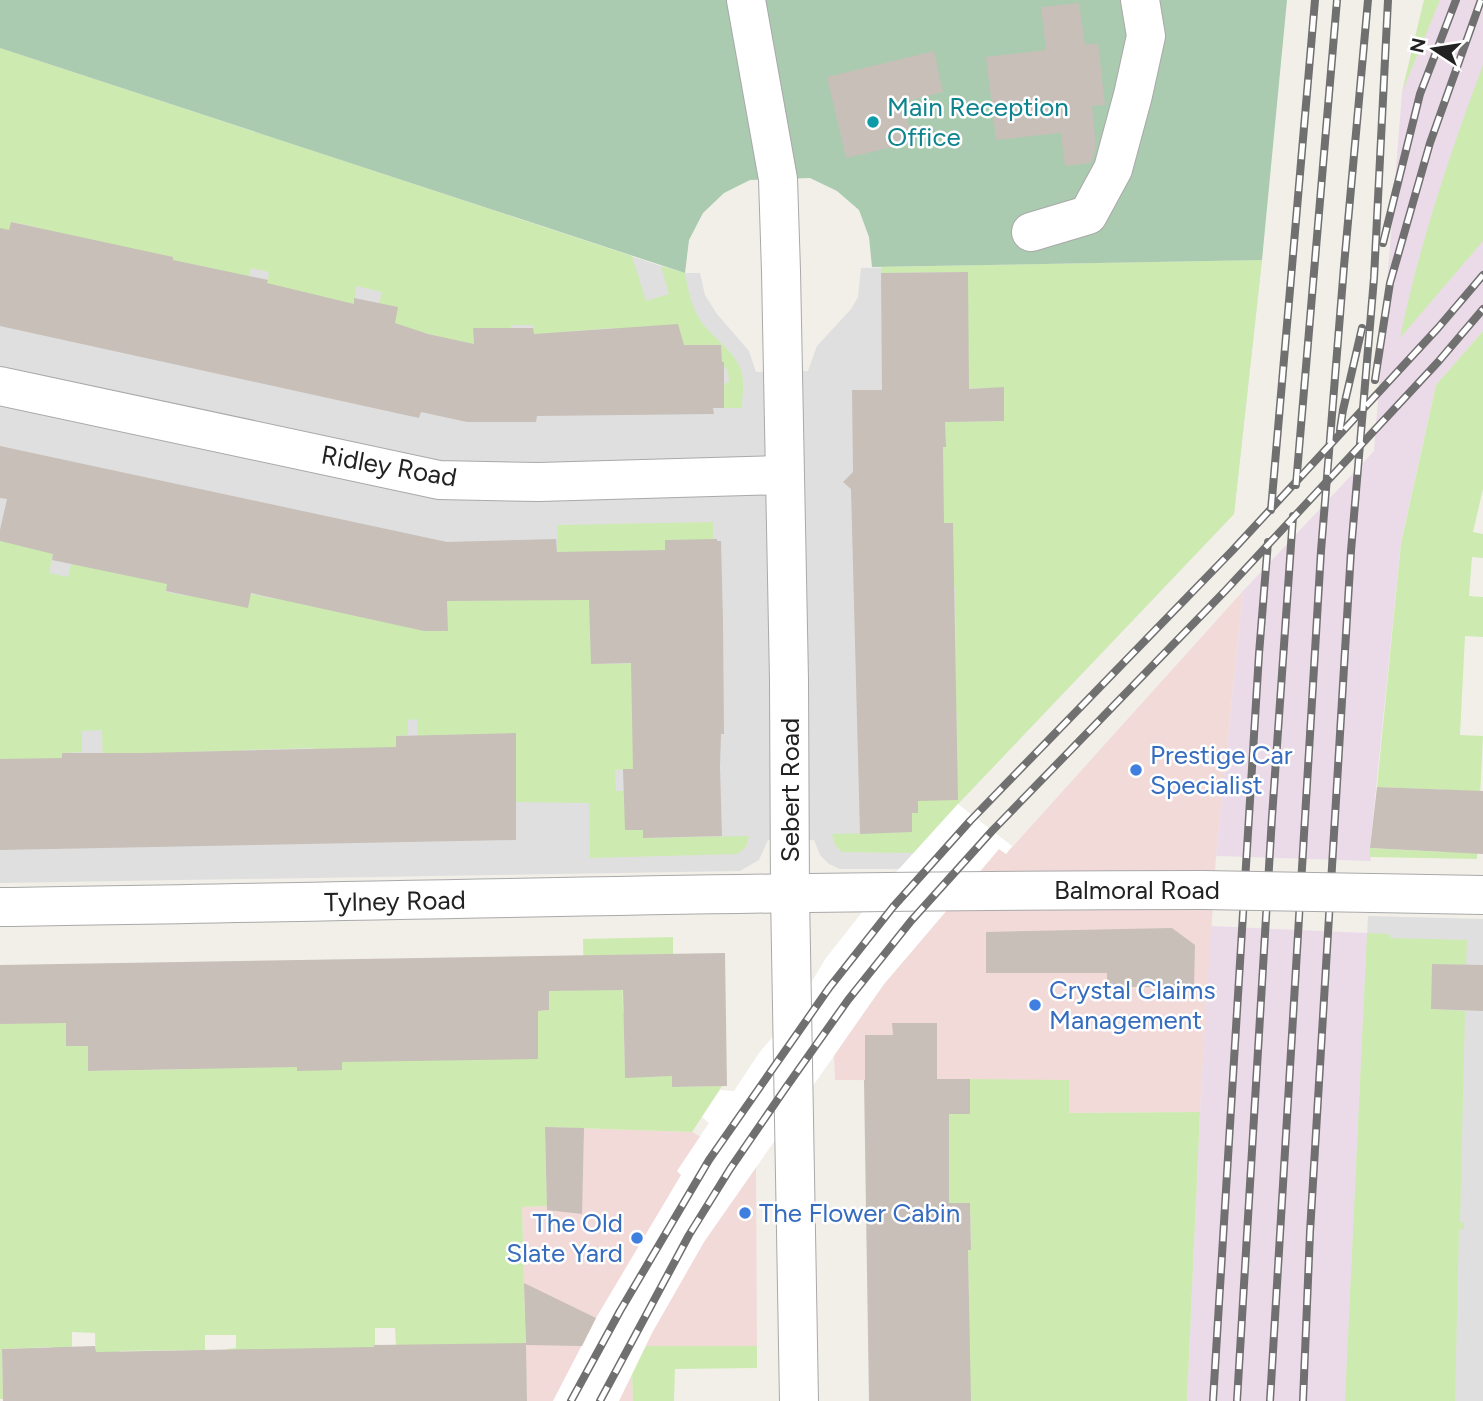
<svg xmlns="http://www.w3.org/2000/svg" width="1483" height="1401" viewBox="0 0 1483 1401" font-family="Figtree,sans-serif">
  <rect width="100%" height="100%" fill="#f2efe9"/>
  <g fill="#e0dfdf">
    <path d="M0 48 661 266 685 273H700L705 295 717 314 749 351 756 372 808 371 817 346 851 309 858 297 861 268 1262 260 1234 514 958 804 900 869H840L829 864 820 855 814 840H768L759 860 740 871 0 883Z"/>
    <path d="M1368 916 1483 919V1401H1345Z"/>
  </g>
  <g fill="#f2dad9">
    <path d="M1243 591 1216 856 1200 1112 1069 1113V1081L835 1080 834 1055 884 984 999 849 1006 854Z"/>
    <path d="M545 1127 692 1132 756 1167 757 1346H647L632 1374 633 1401H527L522 1207 547 1206Z"/>
  </g>
  <g fill="#ebdbe8">
    <path d="M1424 0H1483V331L1436 385 1401 542 1370 848 1371 861 1216 856 1243 591 1374 451 1402 92Z"/>
    <path d="M1211 926 1367 933 1345 1401H1187L1200 1112Z"/>
  </g>
  <g fill="#cdebb0">
    <path d="M1424 0H1440L1402 92Z"/>
    <path d="M0 48 632 256 646 301 669 294 661 266 685 273C688 290 692 310 703 324 715 339 734 351 741 370 745 380 742 397 742 408H724V385L729 381 728 371 724 366V362H722L721 345H685L615 365 612 328 563 332 535 346 533 325H511V347L473 329 474 348 431 365 437 336 407 329 401 358 379 304 382 292 356 286 354 306 265 299 269 272 251 268 237 324 212 268 191 264 180 312 163 308 173 258 38 230V227L12 222 0 272Z"/>
    <path d="M1483 65V241L1400 338C1419 245 1450 153 1483 65Z"/>
    <path d="M1262 260 1234 514 958 804 914 853 843 852C836 848 833 842 832 834L912 832V813H918V801L956 735 957 713 910 714 956 696 955 587 906 571 954 570 953 523H920L944 497V487L906 447H946L945 422 1004 421 983 388 937 389 968 328V272L881 273V267Z"/>
    <path d="M1483 331V489L1473 532 1483 534V558L1472 557 1469 596 1483 597V637L1465 636 1460 735 1483 736 1477 859 1370 857V848L1445 852 1449 790 1377 787 1401 543 1436 385Z"/>
    <path d="M62 511 49 573 68 577 78 536 109 562 113 573 123 575 178 536 166 592 187 596 190 580 274 599 283 558 289 601 426 631 448 630 446 594 558 600 557 525 713 522V539L665 550 620 551 592 664 667 663 633 745V769L615 770 616 791 669 790 625 812V830H643V838L749 836 746 847 737 854 590 858 589 803 515 802 418 745 417 719 408 720V735L396 736 397 788 314 790 313 748 241 750V792L223 793 222 751 183 752 184 794 161 753H123L104 796 102 730 82 731V752L62 753 63 797 0 759V541L44 551Z"/>
    <path d="M1367 933 1389 934 1391 938 1467 940 1466 965 1432 964 1431 1009 1465 1011 1460 1222 1464 1223V1229H1459L1455 1401H1345Z"/>
    <path d="M673 937V954L622 955 623 1013 670 1012 624 1032 625 1077 672 1076V1087L722 1086 692 1132 545 1127 547 1206 522 1207 526 1353 503 1354 396 1345 395 1328H375V1389L228 1394V1349L236 1348V1335H205V1350L120 1351V1395H96L95 1333 72 1332V1401L52 1347 2 1349 3 1399H0V1024L66 1019V1046H88L89 1071 188 1069 297 1016V1070H341V1015L538 1059V1011L549 1010V991L584 990 583 939Z"/>
    <path d="M970 1079 1069 1080V1113L1200 1112 1187 1401H970L968 1250 971 1249 970 1203H949L941 1114H970Z"/>
    <path d="M646 1346H757V1368L675 1369 674 1401H633L632 1374Z"/>
  </g>
  <path fill="#aacbaf" d="M0 0H1287L1262 260 872 267 869 237 859 210 837 191 810 178 750 180 724 193 703 213 689 240 685 273 0 48Z"/>
  <path fill="#fff" d="M958 804 1012 846 1006 854 999 849 884 984 704 1242 652 1333 619 1401H553L596 1318 681 1175 677 1171 709 1123 702 1117 720 1090 734 1091 759 1053 792 1014 826 958 878 892Z"/>
  <g fill="#c7bfb8">
    <path d="M1079 3 1085 45 1098 43 1105 105 1092 106 1096 146 1091 163 1065 166 1061 133 996 140 986 57 1046 50 1041 7Z"/>
    <path d="M934 51 943 92 903 102 913 142 846 158 827 77Z"/>
    <path d="M11 222 173 257V260L268 280 267 283 354 304V298L398 307 395 323 428 334 474 344 473 328H533L534 334 678 324 684 345H721L722 362H724V408H713L714 414 537 416 536 422H467L421 412 419 418 0 326V228L9 230Z"/>
    <path d="M968 272 969 389 1004 387V421L945 422 946 447H943L944 523H953L958 800 918 801V813H912V832L860 834 851 489 843 482 853 472 852 390H882L881 273Z"/>
    <path d="M0 446 447 542 556 539 557 552 665 550V540L717 539V541H721L723 622 724 734H721L720 767 722 836 643 838V830H625L623 769H633L631 663 591 664 589 600 447 601 448 631H424L251 593 248 608 166 591 167 584 52 560 53 554 0 541V530L7 499 0 498Z"/>
    <path d="M516 733V840L0 850V759L62 758V753H143L396 747V736Z"/>
    <path d="M1377 787 1483 791V854L1370 848Z"/>
    <path d="M1172 928 1195 945 1194 987H1107V973H986V932Z"/>
    <path d="M725 953 727 1086 672 1087V1076L625 1078 623 990 549 991V1010L538 1011V1059L342 1062V1070L297 1071V1067L88 1071V1046H66V1023L0 1024V965Z"/>
    <path d="M1432 964 1483 965V1011L1431 1009Z"/>
    <path d="M892 1023H937V1079H970V1114H949V1203H970L971 1250H968L971 1401H869L864 1080H865V1035H893Z"/>
    <path d="M545 1127 584 1128 582 1214 547 1210Z"/>
    <path d="M524 1283 596 1318 582 1346 526 1345 527 1401H3L2 1349 95 1346 96 1352 374 1347V1345L526 1343Z"/>
  </g>
  <g fill="none" stroke-linecap="round" stroke-linejoin="round">
    <defs>
      <g id="minor">
        <path d="M746 0 778 179 781 271 789 680 790 894 799 1401"/>
        <path d="M1031 232 1088 215 1113 169 1133 95 1146 36 1140 0"/>
        <path d="M0 386 439 480 539 482 784 475"/>
        <path d="M1373 893 1483 895"/>
        <path d="M0 907C401 901 802 890 1203 890"/>
      </g>
    </defs>
    <use href="#minor" stroke="#a9a9a9" stroke-width="40"/>
    <use href="#minor" stroke="#fff" stroke-width="38"/>
    <defs>
      <g id="rail">
        <path d="M1383 243 1420 94 1456 0"/>
        <path d="M1375 380 1390 283 1430 143 1481 0"/>
        <path d="M1340 430 1343 410 1362 328"/>
        <path d="M1296 485 1337 0"/>
        <path d="M1271 510 1315 0"/>
        <path d="M571 1401 620 1311 709 1160 829 988 893 907 970 821 1232 551 1438 328 1483 275"/>
        <path d="M600 1401 689 1235 730 1169 787 1086 848 1000 911 921 992 831 1225 591 1438 362 1483 309"/>
        <path d="M1213 1401 1259 654 1268 542"/>
        <path d="M1237 1401 1272 817 1293 516"/>
        <path d="M1270 1401 1321 551 1344 266 1368 0"/>
        <path d="M1303 1401 1310 1232 1351 551 1374 278 1388 0"/>
      </g>
    </defs>
    <use href="#rail" stroke="#707070" stroke-width="8"/>
    <use href="#rail" stroke="#fff" stroke-width="5" stroke-dasharray="16" stroke-linecap="butt"/>
    <defs>
      <path id="minor-bridge" d="M1203 890 1373 893"/>
    </defs>
    <use href="#minor-bridge" stroke="#a9a9a9" stroke-width="40" stroke-linecap="butt"/>
    <use href="#minor-bridge" stroke="#fff" stroke-width="38"/>
  </g>
  <circle fill="#0f9aa8" stroke="#fff" stroke-width="2.5" cx="873" cy="122" r="7"/>
  <g fill="#3f7fe0" stroke="#fff" stroke-width="2.5">
    <circle cx="1136" cy="770" r="7"/>
    <circle cx="1035" cy="1005" r="7"/>
    <circle cx="745" cy="1213" r="7"/>
    <circle cx="637" cy="1238" r="7"/>
  </g>
  <g text-anchor="middle" stroke-width="5" stroke-linejoin="round" paint-order="stroke">
    <g font-size="26" fill="#0d838f" stroke="#fff" text-anchor="start">
      <text x="887" y="116">Main Reception<tspan x="887" dy="30">Office</tspan></text>
    </g>
    <g font-size="26" fill="#222" stroke="#fff">
      <text transform="translate(389 466) rotate(10)" y="9">Ridley Road</text>
      <text transform="translate(790 790) rotate(-90)" y="9">Sebert Road</text>
      <text x="1137" y="899">Balmoral Road</text>
      <text transform="translate(395 901) rotate(-1)" y="9">Tylney Road</text>
    </g>
    <g font-size="26" fill="#366cbe" stroke="#fff" text-anchor="start">
      <text x="1150" y="764">Prestige Car<tspan x="1150" dy="30">Specialist</tspan></text>
      <text x="1049" y="999">Crystal Claims<tspan x="1049" dy="30">Management</tspan></text>
      <text x="759" y="1222">The Flower Cabin</text>
      <text x="623" y="1232" text-anchor="end">The Old<tspan x="623" dy="30">Slate Yard</tspan></text>
    </g>
  </g>
  <g transform="translate(1434 49) rotate(282)" stroke="#ffffff" stroke-width="5" paint-order="stroke">
  <path d="M0-5L12 26L0 18L-12 26Z" fill="#222222"/>
  <text y="-10" font-size="19" font-weight="bold" text-anchor="middle" fill="#222222">N</text>
  </g>
</svg>
